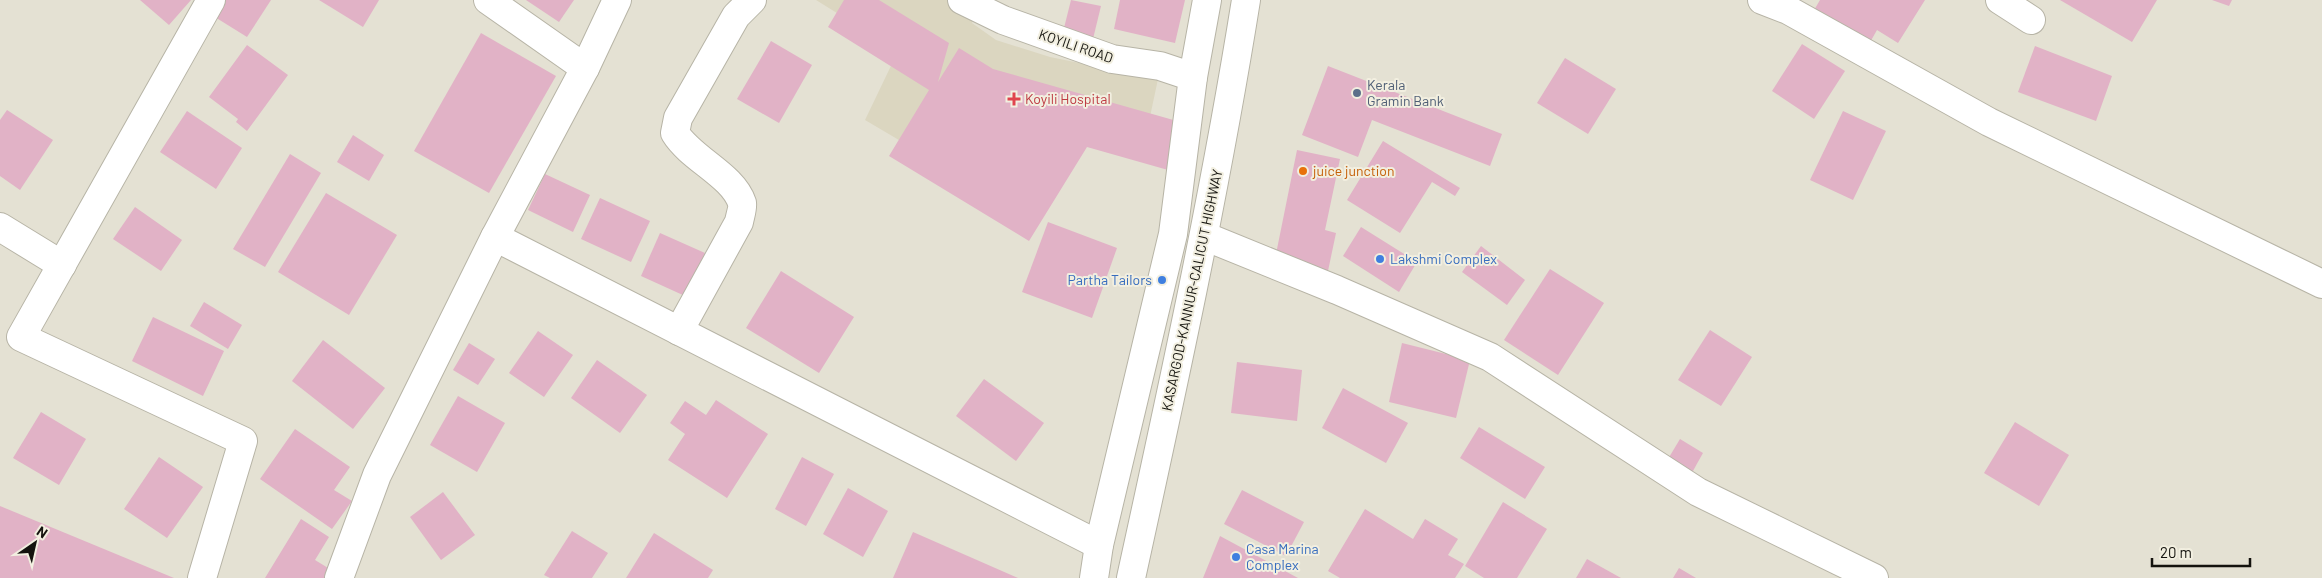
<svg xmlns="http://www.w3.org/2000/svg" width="2322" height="578" viewBox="0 0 2322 578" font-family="Barlow,sans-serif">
  <rect width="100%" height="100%" fill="#e4e1d3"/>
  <path fill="#dbd6c0" d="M816 0H984L972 23 996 40 1050 57 1158 79 1144 145 1051 119 943 166 865 120 900 47 853 23Z"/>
  <g fill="#e1b2c6">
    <path d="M140 0H191L169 25Z"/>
    <path d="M218 0H271L247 37 210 14Z"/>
    <path d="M319 0H379L363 27Z"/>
    <path d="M526 0H574L559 22Z"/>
    <path d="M844 0H879L949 43 938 82 959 48 993 69 1184 123 1168 170 1087 147 1029 241 889 156 929 90 828 27Z"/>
    <path d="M1071 0 1101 6 1092 43 1062 36Z"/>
    <path d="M1120 0H1185L1175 43 1114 29Z"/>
    <path d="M1820 0H1925L1898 43 1877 30 1865 51 1810 17Z"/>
    <path d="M2060 0H2157L2132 42Z"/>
    <path d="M2212 0H2232L2229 6Z"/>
    <path d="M481 33 556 76 489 193 414 151Z"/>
    <path d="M771 41 812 65 779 123 737 99Z"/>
    <path d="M1802 44 1845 71 1814 119 1772 91Z"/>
    <path d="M247 45 288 75 247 131 236 122 238 119 209 97Z"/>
    <path d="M2035 46 2112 76 2096 121 2018 92Z"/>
    <path d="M1565 58 1616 89 1588 134 1537 103Z"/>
    <path d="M1328 66 1502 134 1490 166 1372 120 1358 157 1302 135Z"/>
    <path d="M7 110 53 140 20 190 0 176V120Z"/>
    <path d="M187 111 242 148 216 189 160 152Z"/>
    <path d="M1843 111 1886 131 1853 200 1810 180Z"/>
    <path d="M353 135 384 155 369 181 337 162Z"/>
    <path d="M1383 141 1460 188 1455 196 1432 182 1400 233 1347 200Z"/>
    <path d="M1297 150 1340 159 1325 230 1336 233 1328 271 1275 259Z"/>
    <path d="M290 154 321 173 265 267 233 249Z"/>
    <path d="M545 174 590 195 573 232 528 210Z"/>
    <path d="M326 193 397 235 349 315 278 272Z"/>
    <path d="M600 198 650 221 631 262 581 239Z"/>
    <path d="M135 207 182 240 161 271 113 239Z"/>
    <path d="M1048 222 1117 248 1092 318 1022 292Z"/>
    <path d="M1361 227 1417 262 1399 292 1343 256Z"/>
    <path d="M660 233 705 253 685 296 641 276Z"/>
    <path d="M1481 246 1525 280 1507 305 1462 272Z"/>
    <path d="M1550 269 1604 303 1558 375 1504 340Z"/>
    <path d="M781 271 854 317 819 373 746 328Z"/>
    <path d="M204 302 242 325 228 349 190 326Z"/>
    <path d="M153 317 224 351 203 396 132 361Z"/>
    <path d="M1710 330 1752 357 1721 406 1678 380Z"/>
    <path d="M538 331 573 355 544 397 509 373Z"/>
    <path d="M323 340 385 388 353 429 292 381Z"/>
    <path d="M469 343 495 359 478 385 453 370Z"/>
    <path d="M1402 343 1470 360 1456 418 1389 402Z"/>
    <path d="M597 360 647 395 620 433 571 398Z"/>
    <path d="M1237 362 1302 370 1297 421 1231 413Z"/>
    <path d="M984 379 1044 423 1016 461 956 416Z"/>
    <path d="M1343 388 1408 423 1386 463 1322 428Z"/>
    <path d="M458 396 505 423 477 472 430 445Z"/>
    <path d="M716 400 768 434 727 498 668 460 685 434 670 423 685 401 706 415Z"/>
    <path d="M41 412 86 439 59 485 13 458Z"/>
    <path d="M2015 422 2069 455 2039 506 1984 473Z"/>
    <path d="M1479 427 1545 467 1525 499 1460 458Z"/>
    <path d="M295 429 350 467 334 490 352 501 332 529 260 479Z"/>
    <path d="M1680 439 1703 453 1689 478 1665 464Z"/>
    <path d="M159 457 203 487 167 538 124 509Z"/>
    <path d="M802 457 834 474 806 526 775 509Z"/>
    <path d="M848 488 888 511 863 557 823 534Z"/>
    <path d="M1242 490 1304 522 1286 556 1224 524Z"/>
    <path d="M443 492 475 535 441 560 410 517Z"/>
    <path d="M1503 502 1547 529 1517 578H1484L1465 566Z"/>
    <path d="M0 506 174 578H0Z"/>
    <path d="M1365 509 1413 539 1425 519 1458 539 1448 555 1464 564 1455 578H1340L1328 571Z"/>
    <path d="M301 519 329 537 315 560 333 571 328 578H265Z"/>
    <path d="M572 531 608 553 592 578H550L544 575Z"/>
    <path d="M913 532 1018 578H893Z"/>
    <path d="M654 533 713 570 708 578H626Z"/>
    <path d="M1220 536 1298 578H1203Z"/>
    <path d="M1587 559 1621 578H1576Z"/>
    <path d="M1679 568 1696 578H1673Z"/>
  </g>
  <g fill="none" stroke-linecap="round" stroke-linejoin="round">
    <defs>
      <g id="minor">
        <path d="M488 0 585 68 617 0"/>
        <path d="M962 0 1003 20 1112 59 1160 66 1193 77"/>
        <path d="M1762 0 1788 10 1989 122 2322 284"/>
        <path d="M2000 0 2031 20"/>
        <path d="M0 227 62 265"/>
        <path d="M1204 236 1337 290 1490 357 1698 492 1874 578"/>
        <path d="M495 237 1099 545"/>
        <path d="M679 331 739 222C740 216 743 208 742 203 733 175 691 159 675 133L678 118 736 16 752 0"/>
        <path d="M202 578 243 441 21 337 211 0"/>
        <path d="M339 578 377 475 495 237 585 68"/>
      </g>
      <g id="trunk">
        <path d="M1094 578 1099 545 1173 234 1193 77 1207 0"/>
        <path d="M1131 578C1173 386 1215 194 1246 0"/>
      </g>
    </defs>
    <use href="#minor" stroke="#b7b4a6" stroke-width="30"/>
    <use href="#trunk" stroke="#b7b4a6" stroke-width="30"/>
    <use href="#minor" stroke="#fff" stroke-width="28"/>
    <use href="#trunk" stroke="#fff" stroke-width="28"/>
  </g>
  <circle fill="#5c6f8a" stroke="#f2efe0" stroke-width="2" cx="1357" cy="93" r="5"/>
  <path fill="#e0444e" stroke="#f2efe0" stroke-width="2" d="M1011.5 91.5h5v5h5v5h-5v5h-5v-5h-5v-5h5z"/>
  <circle fill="#e8710a" stroke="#f2efe0" stroke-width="2" cx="1303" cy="171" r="5"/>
  <g fill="#3f7fe0" stroke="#f2efe0" stroke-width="2">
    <circle cx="1380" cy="259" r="5"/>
    <circle cx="1162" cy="280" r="5"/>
    <circle cx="1236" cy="557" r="5"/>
  </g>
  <g text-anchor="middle" stroke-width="4" stroke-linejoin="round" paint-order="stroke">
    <g font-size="14" fill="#14130e" stroke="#f2efe0">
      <text transform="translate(1076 46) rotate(19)" y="5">KOYILI ROAD</text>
      <text transform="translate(1192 290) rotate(-78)" y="5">KASARGOD-KANNUR-CALICUT HIGHWAY</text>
    </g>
    <g font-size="14" fill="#4e5e75" stroke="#f2efe0" text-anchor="start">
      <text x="1367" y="90">Kerala<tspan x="1367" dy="16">Gramin Bank</tspan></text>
    </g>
    <g font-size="14" fill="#be3a42" stroke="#f2efe0" text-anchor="start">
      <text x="1025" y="104">Koyili Hospital</text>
    </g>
    <g font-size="14" fill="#c56008" stroke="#f2efe0" text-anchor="start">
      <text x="1313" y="176">juice junction</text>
    </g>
    <g font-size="14" fill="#366cbe" stroke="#f2efe0" text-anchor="start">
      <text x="1390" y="264">Lakshmi Complex</text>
      <text x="1152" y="285" text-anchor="end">Partha Tailors</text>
      <text x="1246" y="554">Casa Marina<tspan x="1246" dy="16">Complex</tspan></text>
    </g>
  </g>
  <g transform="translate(35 543) rotate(34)" stroke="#f2efe0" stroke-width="4" paint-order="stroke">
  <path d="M0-4L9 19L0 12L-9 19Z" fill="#14130e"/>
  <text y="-8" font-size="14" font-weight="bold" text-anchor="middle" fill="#14130e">N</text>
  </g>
  <path d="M2152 558v8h98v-8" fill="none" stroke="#14130e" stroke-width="2.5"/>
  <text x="2160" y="558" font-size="15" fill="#14130e" stroke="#f2efe0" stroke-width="4" paint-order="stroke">20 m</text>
</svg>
